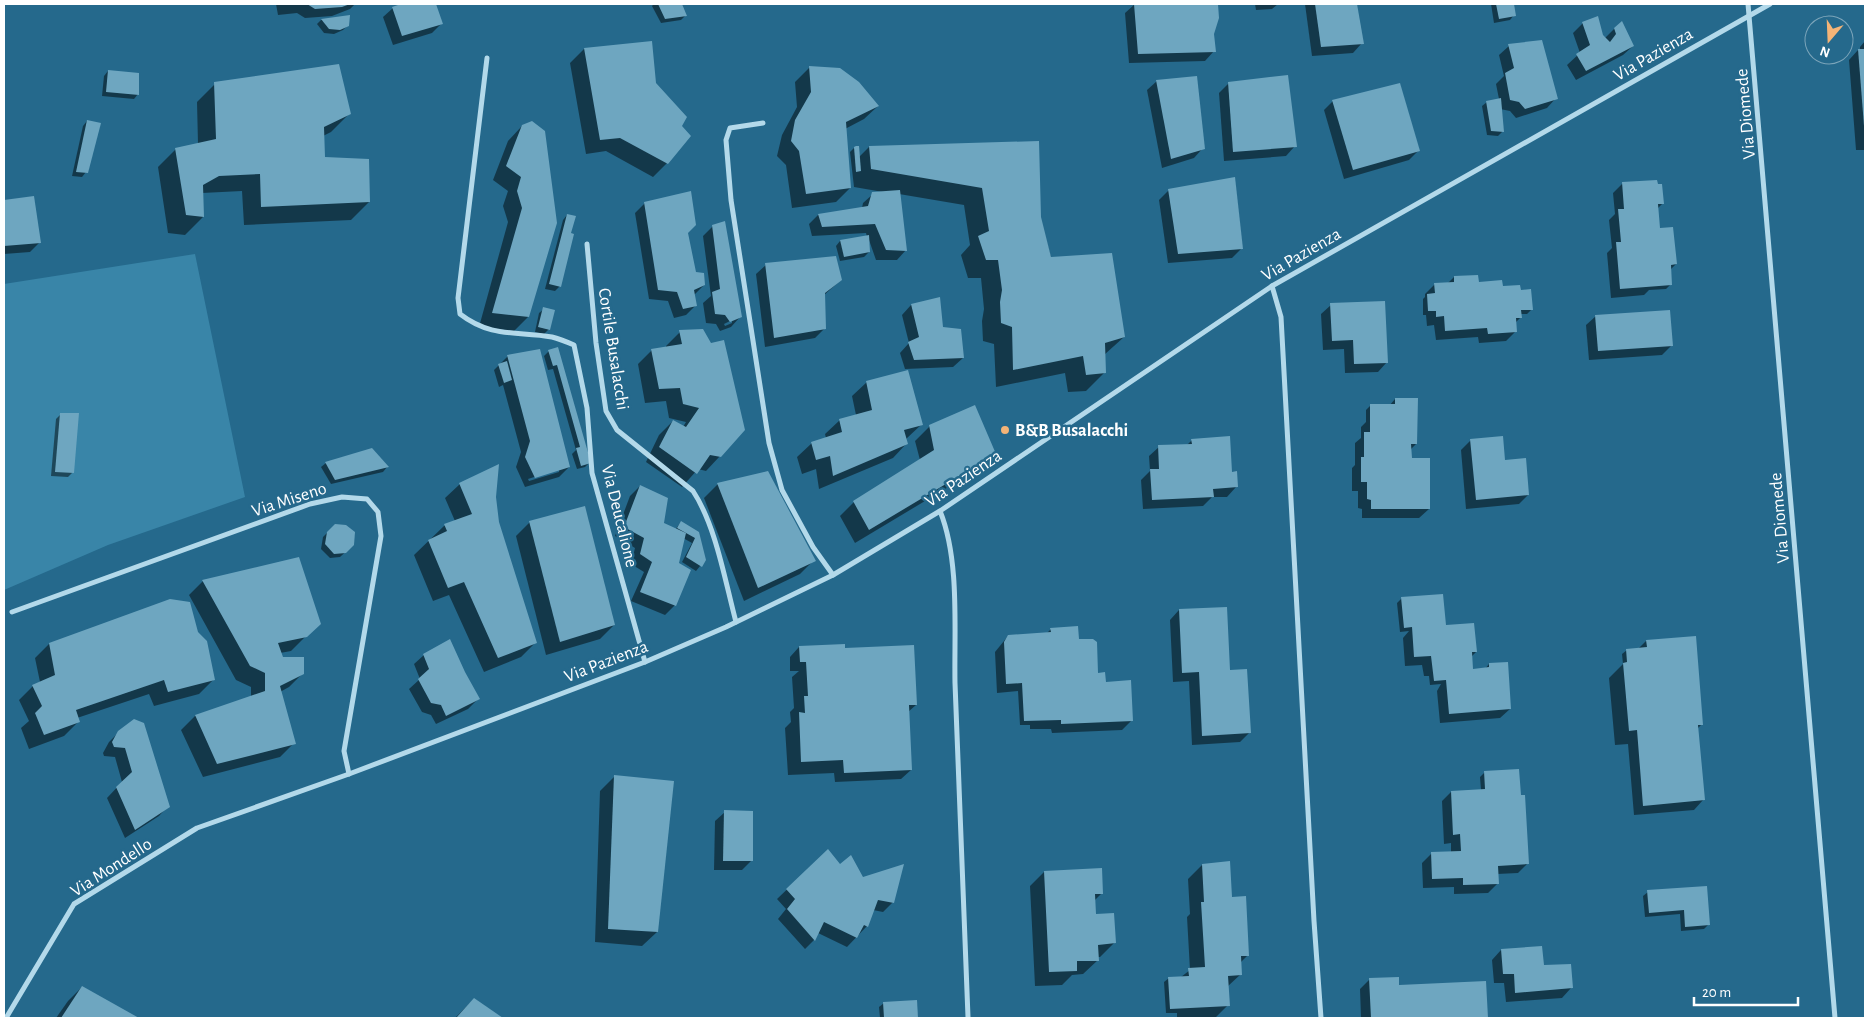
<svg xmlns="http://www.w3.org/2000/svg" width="1869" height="1022" viewBox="0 0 1869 1022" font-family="'Alegreya Sans',sans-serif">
  <rect width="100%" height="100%" fill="#25698c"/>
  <path fill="#3985a8" d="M195 254 245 497 108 545 4 590V284Z"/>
  <g fill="#0007" fill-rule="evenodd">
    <path d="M276 4H355L350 9 332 16 305 18 297 13 278 15Z"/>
    <path d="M405 4H435L441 24 432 33 393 45 383 17 393 8Z"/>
    <path d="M654 4H681L685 16 681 20 661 23 652 6Z"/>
    <path d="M1135 4H1217L1218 18 1213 34 1214 51 1205 61 1129 63 1125 13Z"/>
    <path d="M1255 4H1278L1272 9 1256 10Z"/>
    <path d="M1305 4H1355L1362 43 1353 53 1312 56Z"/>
    <path d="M1491 4H1512L1514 15 1510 20 1494 23Z"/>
    <path d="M349 16 348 25 343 30 334 34 324 33 317 24 321 20Z"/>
    <path d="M1583 23 1605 38 1615 28 1633 46 1623 55 1576 80 1567 65 1580 53 1573 33Z"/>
    <path d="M1865 41V150H1856L1849 60 1858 50H1860V47Z"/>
    <path d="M651 42 655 83 667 163 653 177 606 151 586 154 570 63 584 49Z"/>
    <path d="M1509 46 1556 98 1547 108 1516 118 1510 111 1500 109 1502 132 1498 136 1487 135 1482 106 1487 102 1499 99 1496 84 1504 76 1499 55Z"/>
    <path d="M809 68 878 106 864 119 845 129 850 188 836 202 792 208 786 165 777 156 782 135 797 107 795 82Z"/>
    <path d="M108 71 138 94 134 99 102 96 104 76Z"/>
    <path d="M1157 81 1203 148 1194 158 1162 168 1147 90Z"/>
    <path d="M1229 83 1295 146 1286 156 1224 161 1219 93Z"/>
    <path d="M215 84 349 114 331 132 323 136 324 158 369 202 351 220 244 225 242 191 202 193 203 217 185 235 168 233 158 167 176 149 198 144 197 102Z"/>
    <path d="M1333 101 1418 151 1409 160 1344 179 1324 110Z"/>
    <path d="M87 121 86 172 82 177 72 176 83 126Z"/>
    <path d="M522 126 528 317 514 331 479 327 508 222 503 206 508 191 493 180 508 141Z"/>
    <path d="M1038 142 1040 217 1051 258 1124 337 1104 355V373L1086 391 1068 392 1065 373 996 387 994 344 983 341 982 321 984 309 981 278H968L961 255 970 245 964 205 899 194 906 250 897 260H876L869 240V252L864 257 840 261 836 246 840 241 867 237 866 233 812 236 809 224 818 215 862 208 863 203 873 194 883 192 854 187 850 152 854 148 859 157 869 147Z"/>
    <path d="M1622 184 1663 203 1657 209 1659 229 1676 264 1670 270 1671 284 1666 289 1649 290 1644 295 1611 298 1607 253 1612 248 1609 220 1615 214 1613 193Z"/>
    <path d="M1169 190 1242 248 1232 258 1168 263 1159 200Z"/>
    <path d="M33 197 40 242 30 252 4 254V201Z"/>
    <path d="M645 203 687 233 695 273 704 285 694 295 696 305 686 315 674 318 668 301 649 299 635 213Z"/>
    <path d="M567 215 560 286 555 291 545 289 563 220Z"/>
    <path d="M713 226 740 317 731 327 720 331 716 324 706 323 703 303 711 296 703 236ZM732 320V323L725 326 724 324Z"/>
    <path d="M766 265 841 280 824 295 825 328 815 338 765 347 756 274Z"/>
    <path d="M1454 277 1519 293 1532 309 1527 314H1521V317L1515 323V332L1506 341 1479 343 1478 337 1436 340 1434 325 1427 326 1426 315H1423V299L1425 297V294L1435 284 1448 283Z"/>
    <path d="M939 299 942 328 963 358 953 367 905 369 900 353 909 343 902 315 911 305Z"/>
    <path d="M1331 305 1387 362 1378 372 1345 373 1344 349 1323 350 1321 314Z"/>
    <path d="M544 309 549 329 544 334 535 332 539 313Z"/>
    <path d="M1596 316 1671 346 1662 355 1589 360 1586 325Z"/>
    <path d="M680 332 720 456 706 471 698 469 682 487 646 462 659 435 673 421 683 427 686 422 669 418 666 401 645 403 638 364 652 350 666 348V346Z"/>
    <path d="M557 349 589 463 585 467 577 469 572 454 576 450 553 369 548 370 544 356 549 351Z"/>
    <path d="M508 356 569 467 559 477 525 487 516 467 521 452 503 385 499 387 494 370ZM559 469V472L529 481 528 479Z"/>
    <path d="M867 382 922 424 906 439 907 443 893 458 819 489 816 469 802 474 797 457 812 443 826 438 825 434 840 420 856 415 852 396Z"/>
    <path d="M1395 399 1416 444 1410 450V459L1429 509 1419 518H1362V509L1358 508V491H1352V468L1355 465V443L1361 438V427L1366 422V410L1370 406H1389Z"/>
    <path d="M61 414H78L72 473 68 477 51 476 56 419Z"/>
    <path d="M930 426 994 454 980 468 855 543 840 516 854 502 920 460 915 441Z"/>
    <path d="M1192 440 1231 473 1236 487 1227 497H1212L1203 506 1143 509 1141 480 1150 471 1149 456 1159 447 1187 445Z"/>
    <path d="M1471 440 1504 461 1528 495 1519 504 1466 509 1461 450Z"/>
    <path d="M326 463 387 467 383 472 331 484 321 467Z"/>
    <path d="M460 484 495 497 498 522 535 643 521 657 484 672 449 595 433 601 414 555 444 526 455 521 445 498Z"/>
    <path d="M718 484 814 560 800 574 744 601 704 498Z"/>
    <path d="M640 486 663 524 675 530 681 522 697 532 705 560 696 571 682 562 692 543 683 538 677 564 675 605 665 615 631 601 644 572 631 564 635 548 615 536 630 496Z"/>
    <path d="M530 522 614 625 600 639 546 655 516 536Z"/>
    <path d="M335 525 353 545 340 557 330 558 321 549 323 537Z"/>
    <path d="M298 559 319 623 291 651 280 653 282 658 303 673 289 687 280 692 294 743 280 757 203 777 181 730 195 716 251 697V687L236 680 189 595 203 581Z"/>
    <path d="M1402 598 1445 626 1476 652 1471 657 1472 670 1485 669 1489 664 1510 709 1500 718 1440 723 1437 691 1441 684 1430 685 1429 676H1424L1422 665 1405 666 1403 638 1409 631 1400 632 1397 603Z"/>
    <path d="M1179 610 1249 733 1240 742 1192 745 1189 681 1173 682 1170 620Z"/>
    <path d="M1051 629 1078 641 1097 674 1132 720 1122 730 1052 733 1051 729H1030V725H1020L1018 691 997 693 995 652 1008 636 1046 634Z"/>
    <path d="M197 633 214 679 199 694 154 706 149 694 77 718 78 722 64 736 29 749 21 728 29 721 19 700 33 686 40 682 35 658 49 644Z"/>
    <path d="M1695 637 1702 724 1697 729 1703 800 1694 810 1634 815 1628 744 1615 745 1609 678 1623 664 1622 654 1627 650 1638 649 1646 641Z"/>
    <path d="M799 647 916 705 908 712 911 770 901 779 835 782 834 773 788 775 785 728 791 722 790 712 794 708 792 677 799 671H790V657Z"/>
    <path d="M424 655 478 699 468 709 436 724 431 715 422 712 409 689 420 679 414 664Z"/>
    <path d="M119 732 168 806 159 816 125 838 107 798 122 782 115 757 104 756 103 753 109 742Z"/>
    <path d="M1485 772 1527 864 1518 873 1497 874 1498 883 1488 893 1454 894V887L1423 888 1422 863 1431 854 1451 853V843L1444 844 1442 801 1451 792 1481 790 1480 777Z"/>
    <path d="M614 777 657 932 642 946 595 942 600 791Z"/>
    <path d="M725 812 751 861 742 870H714L715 821Z"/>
    <path d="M828 850 840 866 862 878 893 902 883 912 873 910 867 926 847 947 818 933 814 940 805 949 778 919 786 909 777 899Z"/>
    <path d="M1202 865 1231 898 1248 955 1240 963 1241 974 1227 987 1228 1005 1215 1018H1177V1013H1166L1164 982 1169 978 1181 977 1190 970 1187 917 1190 914 1188 879Z"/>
    <path d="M1044 872 1102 893 1094 901 1095 915 1114 943 1100 957H1097L1098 960 1083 974 1072 975 1062 985 1035 986 1030 886Z"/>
    <path d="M1706 887 1708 925 1704 929 1681 931 1680 914 1645 917 1643 896 1648 892Z"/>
    <path d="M1501 950 1543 966 1571 988 1562 998 1506 1002 1504 983H1494L1492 960Z"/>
    <path d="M1369 980 1398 986 1485 982 1486 1018H1361L1360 989Z"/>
    <path d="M82 987 136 1018H56L68 1001Z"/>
    <path d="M474 999 501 1018H455Z"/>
    <path d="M916 1001 917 1018H880L879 1007 884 1003Z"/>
  </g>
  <g fill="#6ea6c0">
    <path d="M307 4H350L342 7 315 9Z"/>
    <path d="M401 4H436L443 24 402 36 392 7Z"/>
    <path d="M658 4H682L687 16 665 19Z"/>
    <path d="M1134 4H1218L1219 18 1214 34 1216 52 1138 54Z"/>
    <path d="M1315 4H1357L1364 44 1321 47Z"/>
    <path d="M1496 4H1514L1516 16 1499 19Z"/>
    <path d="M350 15 349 26 340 30 329 29 321 19Z"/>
    <path d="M1598 16 1603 35 1610 42 1616 34 1614 28 1622 21 1634 46 1586 71 1576 54 1590 45 1582 22Z"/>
    <path d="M1542 40 1558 99 1525 109 1519 102 1510 100 1505 73 1514 68 1508 44Z"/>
    <path d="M652 41 656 83 687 117 682 126 691 136 668 164 620 138 600 140 584 48Z"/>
    <path d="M1858 49H1865V126H1864Z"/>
    <path d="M339 64 351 114 324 127 325 157 369 159 370 202 261 207 260 174 219 176 203 185 204 217 186 215 175 148 216 139 214 82Z"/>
    <path d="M809 66 840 68 859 82 879 106 846 122 851 188 806 194 799 151 791 141 795 120 811 92Z"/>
    <path d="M108 70 139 73V95L106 92Z"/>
    <path d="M1288 75 1297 147 1233 152 1228 82Z"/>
    <path d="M1197 76 1205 149 1171 159 1156 80Z"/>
    <path d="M1400 83 1420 151 1353 170 1332 100Z"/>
    <path d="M1501 98 1504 132 1491 131 1486 101Z"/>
    <path d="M87 120 101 123 88 173 76 172Z"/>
    <path d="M532 121 545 131 557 223 529 317 492 313 522 208 517 191 521 177 506 166 522 125Z"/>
    <path d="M1039 141 1041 217 1051 257 1112 253 1125 337 1105 343 1106 373 1086 375 1083 356 1013 370 1012 327 1001 323 1000 302 1002 290 998 260H986L978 236 989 231 982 188 871 169 869 146Z"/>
    <path d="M856 146H859L861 171 856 172 854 147Z"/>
    <path d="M1235 177 1243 249 1178 254 1168 189Z"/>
    <path d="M1657 180 1658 184H1662L1664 204H1658L1660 228 1673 227 1677 264 1671 265 1672 285 1620 289 1616 242H1621L1618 209H1624L1622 182Z"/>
    <path d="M900 190 907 251 886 250 875 224 822 227 818 214 868 206 872 192Z"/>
    <path d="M691 191 696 225 688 233 696 272 704 273 705 285 694 290 697 306 683 309 677 292 658 290 644 202Z"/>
    <path d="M34 196 41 243 4 246V200Z"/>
    <path d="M567 214 576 216 571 233 574 234 561 287 549 284Z"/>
    <path d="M725 221 742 317 730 322 725 315 715 314 712 292 720 289 712 225Z"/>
    <path d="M869 235 870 252 844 257 840 240Z"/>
    <path d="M836 256 842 280 825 293 826 329 774 338 765 263Z"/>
    <path d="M1478 275 1479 282 1502 280 1503 286 1520 285 1521 290 1531 289 1533 310H1521L1522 318H1516L1517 332 1488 334 1487 328 1445 331 1444 316 1436 317V311H1428L1427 294 1435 293 1434 283 1454 282V276Z"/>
    <path d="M940 297 943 327 961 329 964 358 914 360 908 342 919 337 911 304Z"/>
    <path d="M1385 301 1388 363 1354 364 1353 340 1332 341 1330 303Z"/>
    <path d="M543 307 555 310 550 330 538 327Z"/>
    <path d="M1670 310 1673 346 1598 351 1595 315Z"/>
    <path d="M703 329 711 343 724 340 745 430 721 457 710 455 697 474 659 447 673 420 686 427 699 408 683 404 680 388 659 389 651 349 682 344 679 330Z"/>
    <path d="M558 347 591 463 581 466 576 448 580 447 557 365 553 366 548 350Z"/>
    <path d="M540 349 570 467 535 478 525 457 530 441 507 355Z"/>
    <path d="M507 361 512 380 504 383 498 364Z"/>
    <path d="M908 370 923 425 904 430 908 444 833 476 830 456 816 460 811 442 842 432 839 419 872 410 866 381Z"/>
    <path d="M1395 398H1418L1417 444H1411L1412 458H1430V509H1371V500L1367 499V482H1361V457H1364V432H1370V404H1395Z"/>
    <path d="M975 405 996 454 869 530 853 501 934 450 929 425Z"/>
    <path d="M60 413H79L74 473 55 472Z"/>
    <path d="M1230 436 1232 472 1237 471 1238 487 1213 489 1214 497 1152 500 1150 469H1159L1158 445 1192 444 1191 439Z"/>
    <path d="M1503 436 1505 460 1526 458 1529 495 1476 500 1470 439Z"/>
    <path d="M372 448 389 467 335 480 325 462Z"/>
    <path d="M499 464 496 497 499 522 537 643 498 658 464 582 448 588 428 540 447 531 444 524 472 514 459 483Z"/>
    <path d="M768 471 816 561 758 588 717 483Z"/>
    <path d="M640 485 668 498 664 523 686 533 679 563 691 570 676 606 640 592 652 562 640 554 644 538 624 527Z"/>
    <path d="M585 506 615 625 560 642 529 521Z"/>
    <path d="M681 521 699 532 706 560 702 567 686 557 695 538 677 528Z"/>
    <path d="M335 524 346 525 355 532 354 545 346 553 334 554 325 544 327 532Z"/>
    <path d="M299 557 321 624 307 637 278 643 283 657H304V674L280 686 296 744 217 764 195 715 265 691V673L250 666 202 580Z"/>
    <path d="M1443 594 1446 625 1474 623 1477 652H1472L1473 669 1489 667V663L1508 662 1511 709 1449 714 1446 680 1434 681 1431 656 1414 657 1412 627 1404 628 1401 597Z"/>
    <path d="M170 599 190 602 198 632 207 641 215 680 168 692 164 680 76 710 80 722 44 735 35 713 42 706 32 685 55 675 49 643Z"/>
    <path d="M1227 607 1230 670 1247 669 1251 733 1202 736 1199 672 1182 673 1179 609Z"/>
    <path d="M1078 626 1079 639H1093L1097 642 1098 673 1105 672 1106 682 1131 680 1133 721 1061 724V720L1024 721 1022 683 1006 684 1004 642 1008 635 1051 632 1050 628Z"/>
    <path d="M1696 636 1703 725H1698L1705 800 1643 806 1637 730 1629 731 1623 663 1627 662 1626 649 1647 647 1646 640Z"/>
    <path d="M450 639 465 672 480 699 446 716 441 705 431 703 418 679 429 669 423 654Z"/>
    <path d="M845 644V648L914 645 917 705H909L912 770 844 773 843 760 801 762 799 712 805 713 804 696H808L806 662H800L799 646Z"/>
    <path d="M134 719 144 723 170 807 135 830 116 787 132 772 125 748 114 747 112 742 118 731Z"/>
    <path d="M1519 769 1521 795H1525L1529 864 1498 866 1499 884 1463 885V878L1432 879 1431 852 1461 851 1460 834 1453 835 1451 791 1485 789 1484 771Z"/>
    <path d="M614 775 674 781 658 932 608 929Z"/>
    <path d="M724 810 753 811V861H723Z"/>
    <path d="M828 849 840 864 851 855 863 877 904 864 894 903 878 900 868 927 864 925 857 938 824 922 815 941 787 909 795 899 786 889Z"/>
    <path d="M1230 861 1232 897 1246 896 1249 956H1241L1242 975 1228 976 1230 1006 1170 1009 1168 977 1189 976 1188 968 1205 967 1201 902H1204L1202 864Z"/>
    <path d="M1102 868 1103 894H1095L1096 914 1114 913 1116 943 1098 945 1099 961H1077V971L1049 972 1044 871Z"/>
    <path d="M1707 886 1710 925 1685 927 1684 910 1649 913 1647 890Z"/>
    <path d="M1542 946 1544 965 1571 964 1573 988 1515 993 1514 974H1503L1501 949Z"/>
    <path d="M1399 977V985L1486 981 1488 1018H1371L1369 978Z"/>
    <path d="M82 986 139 1018H61Z"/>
    <path d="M474 998 503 1018H456Z"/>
    <path d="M917 1000 918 1018H884L883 1002Z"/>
  </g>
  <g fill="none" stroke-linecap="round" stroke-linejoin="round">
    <g stroke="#b3d9ea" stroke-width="5">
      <path d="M1748 4 1835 1018"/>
      <path d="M487 58 458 298 460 314C491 338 517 331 552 337 560 339 567 342 574 345L587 408 592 473 645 662"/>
      <path d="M763 123 730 128 726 140 731 200 769 443 782 490 813 547 833 575"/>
      <path d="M587 244 596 343 606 411 617 430 693 491C716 526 725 581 736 622"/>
      <path d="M1272 286 1281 317 1314 921 1321 1018"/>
      <path d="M940 511C960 560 954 630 955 683 959 795 964 906 968 1017"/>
      <path d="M12 612 310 504 342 497 367 499 378 512 381 536 344 751 349 774"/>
      <path d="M6 1018 74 904 197 828 349 774 645 662 726 627 833 575 940 511 1272 286 1770 4"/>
    </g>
  </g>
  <circle fill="#f4b477" stroke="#25698c" stroke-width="2" cx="1005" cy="430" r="5"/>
  <g text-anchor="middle" stroke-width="5" stroke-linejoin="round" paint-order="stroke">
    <g font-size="18" fill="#fff" stroke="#25698c">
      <text transform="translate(1653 54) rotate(-30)" y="6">Via Pazienza</text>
      <text transform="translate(1745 114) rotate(-95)" y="6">Via Diomede</text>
      <text transform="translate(1301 254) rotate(-30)" y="6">Via Pazienza</text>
      <text transform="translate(614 349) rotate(81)" y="6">Cortile Busalacchi</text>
      <text transform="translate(963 478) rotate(-34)" y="6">Via Pazienza</text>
      <text transform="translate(289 499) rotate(-18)" y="6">Via Miseno</text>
      <text transform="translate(620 516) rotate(76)" y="6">Via Deucalione</text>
      <text transform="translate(1779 518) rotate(-95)" y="6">Via Diomede</text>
      <text transform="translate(606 661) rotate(-21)" y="6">Via Pazienza</text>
      <text transform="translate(111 867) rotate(-33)" y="6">Via Mondello</text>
    </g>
    <g font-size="18" font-weight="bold" fill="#fff" stroke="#25698c" text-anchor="start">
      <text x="1015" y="436">B&amp;B Busalacchi</text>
    </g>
  </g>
  <rect width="1869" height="1022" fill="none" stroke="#ffffff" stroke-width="10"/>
  <g transform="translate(1829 40) rotate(199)"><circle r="24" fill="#25698c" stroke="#7ca5ba"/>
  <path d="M0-4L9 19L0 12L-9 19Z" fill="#f4b477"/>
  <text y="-8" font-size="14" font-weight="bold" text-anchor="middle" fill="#ffffff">N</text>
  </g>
  <path d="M1694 997v8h104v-8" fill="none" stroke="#ffffff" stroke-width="2.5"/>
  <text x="1702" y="997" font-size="15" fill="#ffffff" stroke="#25698c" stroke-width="4" paint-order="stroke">20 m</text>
</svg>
